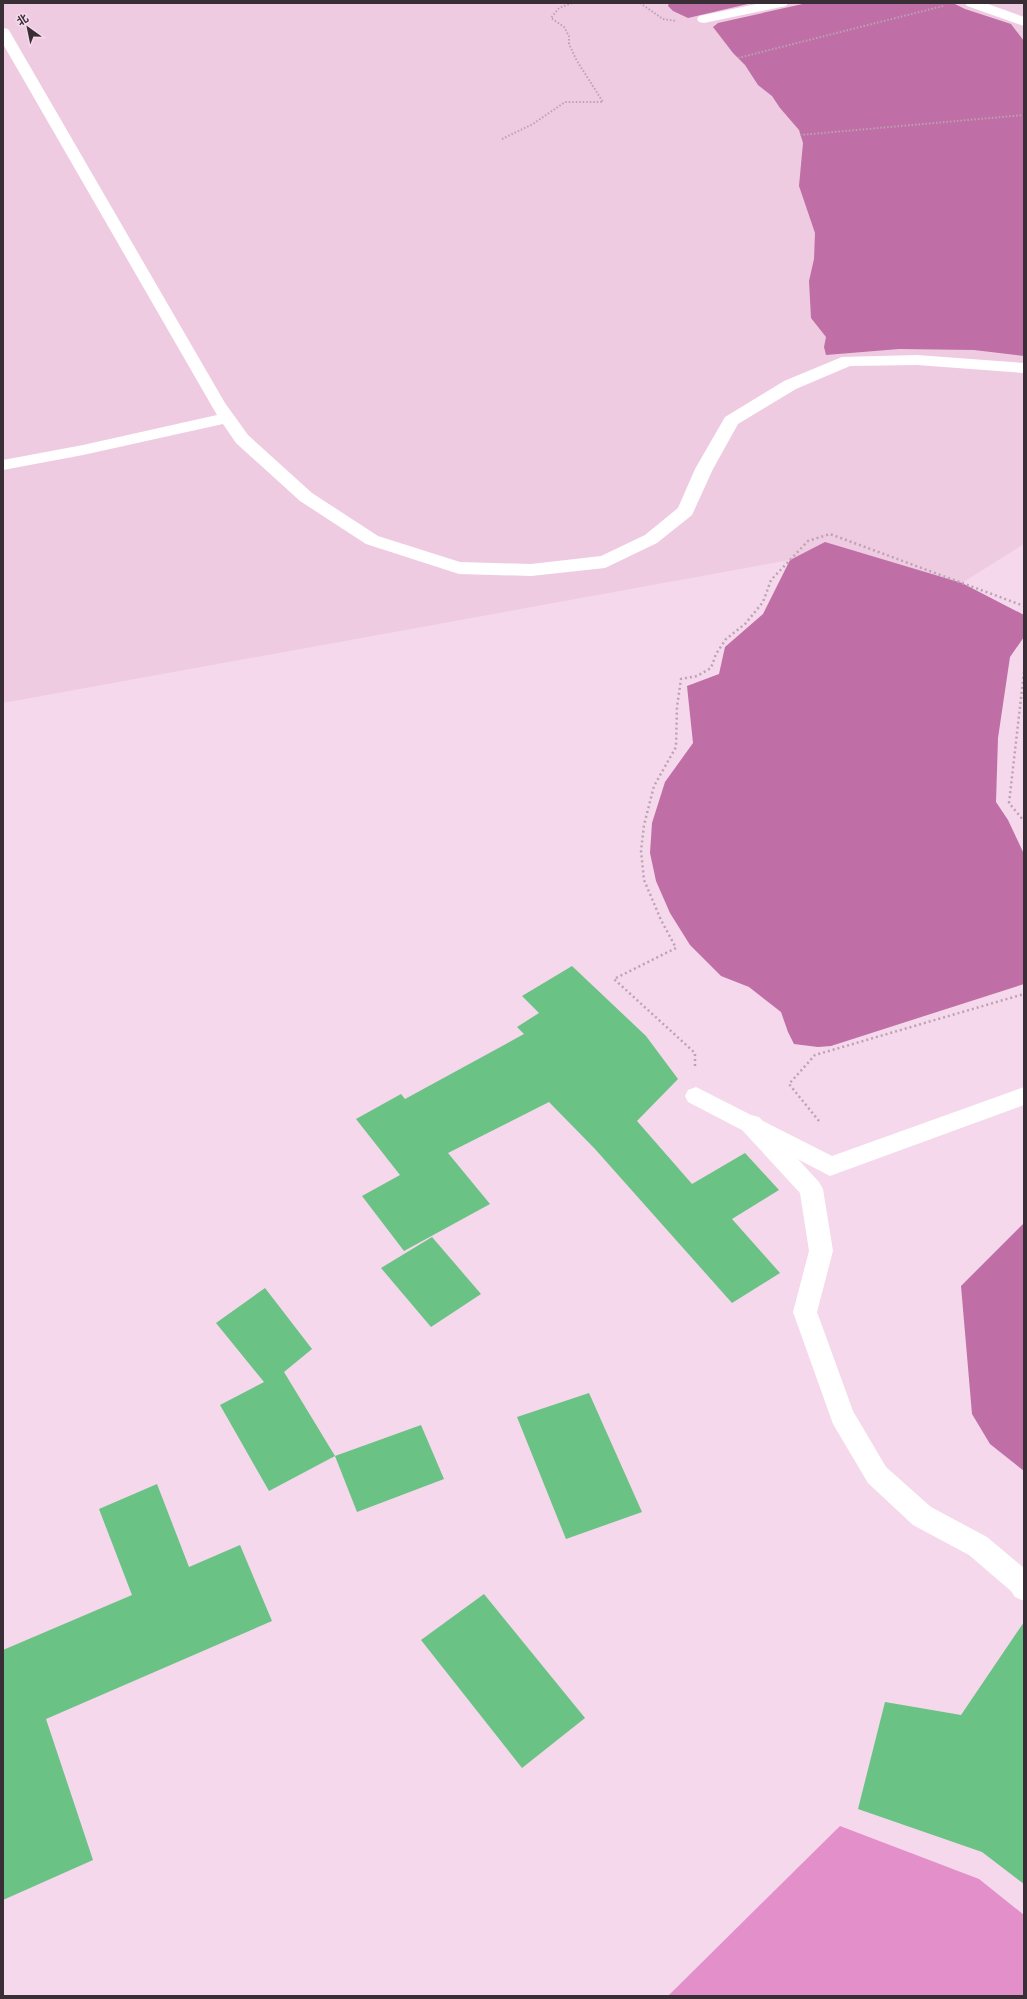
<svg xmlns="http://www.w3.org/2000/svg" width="1027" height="1999" viewBox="0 0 1027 1999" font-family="Rubik,'Noto Sans SC',sans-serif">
  <rect width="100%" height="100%" fill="#f5d8eb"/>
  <path fill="#efcbe2" d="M3 3H1024V544L962 583 825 543 790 560 3 703Z"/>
  <path fill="#e38fc9" d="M840 1826 979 1879 1024 1915V1996H668Z"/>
  <g fill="#bf6ea6">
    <path d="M669 3H752L688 18 673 11 668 6Z"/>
    <path d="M807 3H953L965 9 1011 24 1024 41V356L974 350 899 349 826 355 824 347 826 337 811 318 809 281 814 259 815 233 799 186 803 143 799 130 780 108 772 96 758 85 745 65 733 53 713 27 718 23Z"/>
    <path d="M825 542 962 583 1024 615V637L1010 657 998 738 996 802 1008 820 1024 854V984L831 1046 818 1047 794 1044 788 1032 781 1012 749 987 721 976 690 945 670 913 656 881 650 853 652 823 665 782 693 743 687 686 719 674 725 647 763 614 790 560Z"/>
    <path d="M1024 1223V1471L990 1444 972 1414 961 1286Z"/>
  </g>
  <g fill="#6ac285">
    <path d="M572 966 646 1036 678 1079 637 1121 692 1184 745 1153 779 1190 732 1219 780 1273 732 1303 595 1149 549 1102 448 1153 490 1204 404 1251 362 1196 400 1175 356 1119 401 1094 405 1099 524 1034 517 1027 539 1013 522 996Z"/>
    <path d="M432 1237 481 1294 431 1327 381 1268Z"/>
    <path d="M265 1288 312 1349 284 1372 335 1456 269 1491 220 1405 264 1382 216 1323Z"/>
    <path d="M589 1393 642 1512 566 1539 517 1417Z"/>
    <path d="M421 1425 444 1479 357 1512 335 1456Z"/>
    <path d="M157 1484 189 1567 240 1545 272 1621 46 1719 93 1860 3 1900V1650L132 1595 99 1509Z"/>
    <path d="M484 1594 585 1718 522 1768 421 1640Z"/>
    <path d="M1024 1622V1884L982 1852 858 1809 885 1702 961 1715Z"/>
  </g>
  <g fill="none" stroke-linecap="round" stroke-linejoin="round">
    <g stroke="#bba3b3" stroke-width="2" stroke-dasharray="1.5 2" stroke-linecap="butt">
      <path d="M640 3 663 19 677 21"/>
      <path d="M738 58 943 6"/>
      <path d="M800 135 1024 115"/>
      <path d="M502 139 533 124 565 102H603L577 61 569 44V36L564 27 551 18 559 8 572 3"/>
    </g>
    <g stroke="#bba3b3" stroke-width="2.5" stroke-dasharray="2 3" stroke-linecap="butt">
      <path d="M1024 672 1009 803 1024 821"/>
      <path d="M695 1066V1053L614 979 676 948 661 920 644 880 641 851 644 825 654 786 676 747 677 707 681 679 697 676 711 668 716 654 726 639 745 624 763 602 771 580 808 541 830 534 1024 606"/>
      <path d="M819 1121 789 1084 815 1055 1024 994"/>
    </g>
    <path fill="#fff" fill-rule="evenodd" d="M751 1115 759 1117 819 1182 823 1189 833 1251 817 1312 853 1411 886 1467 931 1507 987 1537 1024 1568V1601L1015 1597 1011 1591 969 1555 913 1525 868 1483 833 1424 793 1312 809 1251 800 1193 743 1131 739 1124 743 1117Z"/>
    <g fill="#fff" fill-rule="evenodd">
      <path d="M761 3H788L786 6 781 7 704 23 699 22 697 19 699 16Z"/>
      <path d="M965 3H985L1024 17V26L967 6Z"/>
      <path d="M3 28 8 29 10 32 225 403 248 435 312 493 378 536 460 562 531 564 601 556 645 535 678 508 695 469 725 417 784 381 842 357 917 355 1024 363V373L917 365 850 366 796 389 738 424 713 469 692 515 657 543 605 568 531 576 459 574 366 544 300 501 236 443 223 424 83 455 3 470V460L83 445 217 415 3 44Z"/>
      <path d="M696 1087 832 1156 1024 1087V1105L830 1176 688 1102 685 1096 688 1090Z"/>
    </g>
  </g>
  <rect width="1027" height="1999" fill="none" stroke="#392e36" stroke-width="8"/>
  <g transform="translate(28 28) rotate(327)" stroke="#f5d8eb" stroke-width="3" paint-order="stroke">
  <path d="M0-3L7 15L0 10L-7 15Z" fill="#392e36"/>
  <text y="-6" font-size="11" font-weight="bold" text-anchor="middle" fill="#392e36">北</text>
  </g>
</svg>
